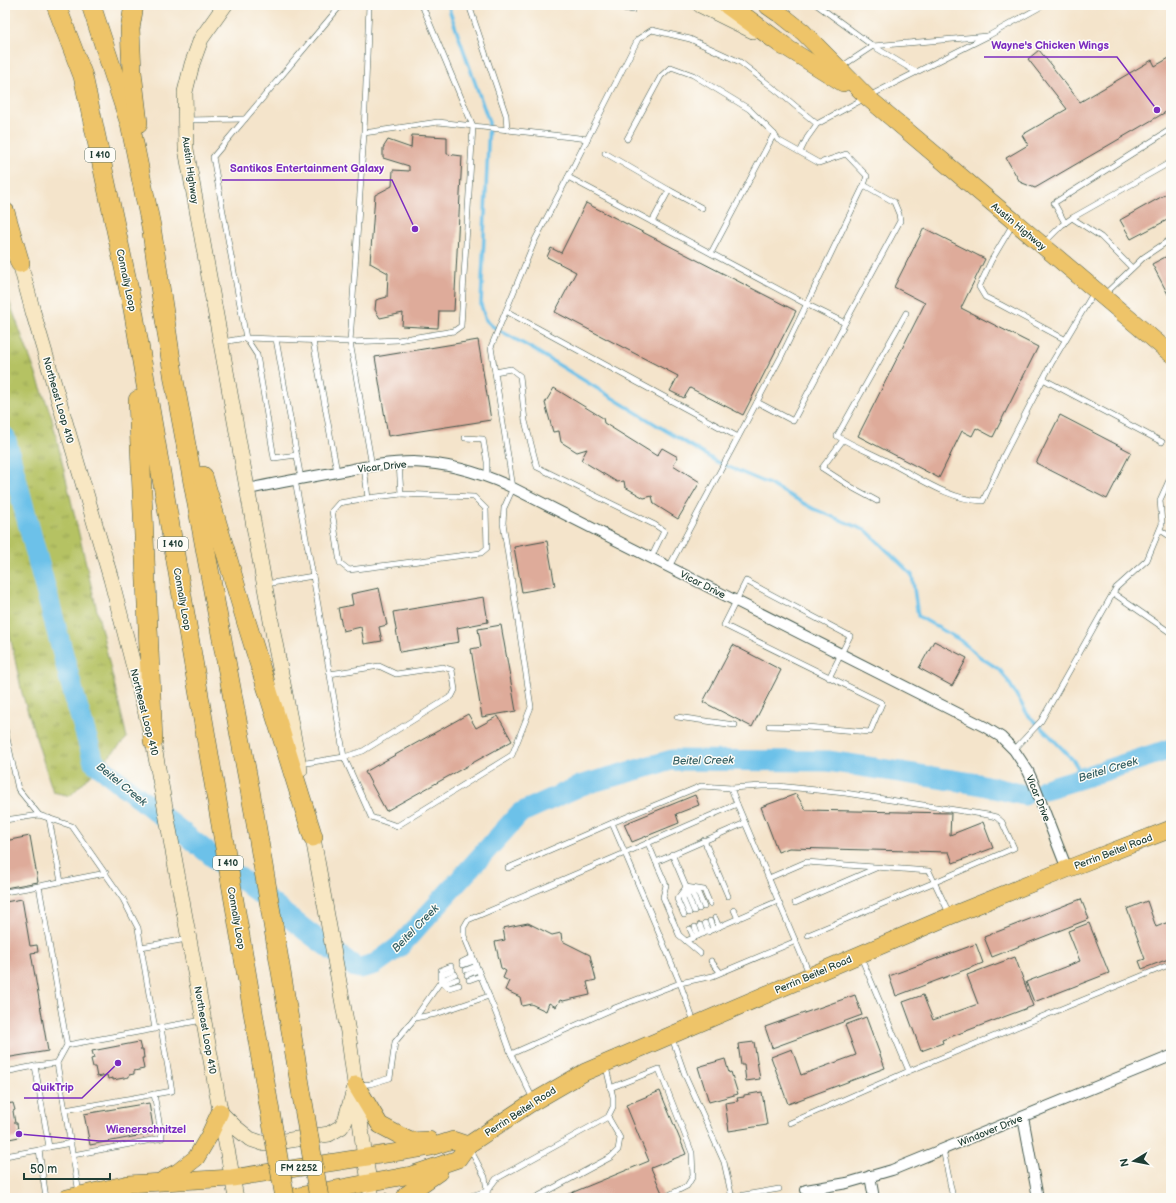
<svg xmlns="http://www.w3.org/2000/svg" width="1176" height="1203" viewBox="0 0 1176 1203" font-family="'Balsamiq Sans',sans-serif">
  <defs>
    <pattern id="grass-tufts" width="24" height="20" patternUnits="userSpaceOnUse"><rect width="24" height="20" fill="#b5c264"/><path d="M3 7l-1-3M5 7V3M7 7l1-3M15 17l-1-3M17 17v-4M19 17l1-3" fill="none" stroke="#939f53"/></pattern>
  </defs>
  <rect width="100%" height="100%" fill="#fdfcf7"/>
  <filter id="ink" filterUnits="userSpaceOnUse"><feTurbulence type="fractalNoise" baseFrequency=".025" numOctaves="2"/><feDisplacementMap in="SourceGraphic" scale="8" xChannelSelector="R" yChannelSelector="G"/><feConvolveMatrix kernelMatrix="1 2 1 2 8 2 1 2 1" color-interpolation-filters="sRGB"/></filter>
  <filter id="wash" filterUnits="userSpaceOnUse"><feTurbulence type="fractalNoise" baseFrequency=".012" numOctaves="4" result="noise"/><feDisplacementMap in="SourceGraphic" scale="16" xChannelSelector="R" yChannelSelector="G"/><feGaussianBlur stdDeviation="0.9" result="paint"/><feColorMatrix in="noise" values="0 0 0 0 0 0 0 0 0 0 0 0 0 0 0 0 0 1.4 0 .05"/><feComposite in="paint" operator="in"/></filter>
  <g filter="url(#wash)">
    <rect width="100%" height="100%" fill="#f4e4cb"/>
    <path fill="url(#grass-tufts)" stroke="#6a804c" d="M5 290 51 415 127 738 70 796 53 792 22 693 5 611Z"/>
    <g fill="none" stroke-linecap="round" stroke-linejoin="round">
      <path stroke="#6cc1e9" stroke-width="3.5" d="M449 5 450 12 489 122 481 305 486 320 492 326 536 351 717 462 769 484 814 509 867 531 912 575 918 616 960 640 980 657 1000 670 1008 681 1028 715 1049 735 1073 760 1084 778"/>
      <g stroke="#6cc1e9" stroke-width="21">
        <path d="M5 437 74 695 94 762 305 930 355 967 360 968 375 964 400 946 520 813 582 785 672 760 828 761 978 784 1024 795"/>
        <path d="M1045 789C1088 777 1129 762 1171 749"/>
      </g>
    </g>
    <g id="blocks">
      <g fill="#deab9a">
        <path d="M1039 50 1080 102 1152 60 1155 66 1171 57V109L1035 188 1020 182 1006 158 1028 145 1022 135 1067 109 1028 59Z"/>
        <path d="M412 135 447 137V154L462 156 454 311H439L438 328 402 326 403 313 380 318 375 310 376 300 387 297 388 273 370 263 375 195 392 186 393 170 409 171V166L383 158V148L388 140 411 148Z"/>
        <path d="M1170 192 1171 218 1131 239 1120 220Z"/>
        <path d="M586 203 796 311 743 415 690 388 684 398 670 391 678 376 555 312 576 272 547 257 551 248 561 253Z"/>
        <path d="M924 228 985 259 961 308 1038 347 993 437 976 428 972 436 962 431 939 478 858 436 925 303 894 287Z"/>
        <path d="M1171 254V300L1152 264Z"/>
        <path d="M478 340 491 420 388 436 375 357Z"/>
        <path d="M554 388 603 418 604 423 657 456 662 448 678 457 673 465 700 482 678 519 654 504 652 496 644 498 625 487 624 481 617 482 581 460 587 449 577 452 561 442 559 431 553 432 545 403Z"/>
        <path d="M1060 415 1131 452 1107 499 1036 463Z"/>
        <path d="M547 541 555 586 522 592 514 547Z"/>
        <path d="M379 588 387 625 379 627 382 641 364 644 361 627 343 631 338 608 353 605 351 594Z"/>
        <path d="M484 597 488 622 457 628 459 642 400 652 393 612Z"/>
        <path d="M501 625 516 711 482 717 471 649 481 647 478 629Z"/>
        <path d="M934 641 967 658 952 686 919 668Z"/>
        <path d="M733 645 781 670 752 727 703 702Z"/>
        <path d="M468 714 476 728 498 716 512 741 386 811 365 772Z"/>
        <path d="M796 794 806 810 951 813 950 835 983 822 993 848 953 863 949 852 789 848 778 852 761 807Z"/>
        <path d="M695 795 699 805 676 814 679 823 632 842 624 824Z"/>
        <path d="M30 836 38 882 5 888V841Z"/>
        <path d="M22 899 30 946 37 945 38 952 31 953 48 1051 5 1058V902Z"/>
        <path d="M1081 899 1089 919 992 957 984 937Z"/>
        <path d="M1147 901 1156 927 1171 921V958L1142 969 1139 961 1145 959 1127 909Z"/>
        <path d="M528 923 552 935 561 933 562 941 590 955 596 980 587 982 590 995 563 1001 560 1000 556 1007 549 1003 546 1011 531 1004 522 1006 520 997 505 990 509 981 503 978 506 971 501 968 495 942 505 940 503 928Z"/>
        <path d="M1089 923 1109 973 1034 1002 1026 982 1080 961 1068 931Z"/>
        <path d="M976 944 983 963 896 996 889 976Z"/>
        <path d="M1015 957 1033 1006 942 1040 943 1043 921 1051 903 1002 923 995 933 1020 978 1004 967 975Z"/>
        <path d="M855 995 862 1015 772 1048 765 1027Z"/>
        <path d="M866 1017 885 1068 788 1104 771 1057 792 1049 801 1075 856 1055 845 1025Z"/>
        <path d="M139 1042 141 1050H143L144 1058H142L144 1069 134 1071V1074L129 1075V1077L113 1080V1078L108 1079 107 1075 97 1077 95 1067H93L91 1059 94 1058 92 1051Z"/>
        <path d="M754 1042 760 1079 746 1081 744 1065H741L738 1044Z"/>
        <path d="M725 1059 729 1073 731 1072 738 1094 709 1102 698 1067Z"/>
        <path d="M660 1091 686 1154 651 1168 663 1195 655 1198H559L649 1161 626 1105Z"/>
        <path d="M762 1092 767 1125 729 1131 725 1103 738 1101 737 1098 744 1097V1095Z"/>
        <path d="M13 1103 15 1110 13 1111 15 1123H17L19 1137 9 1139 8 1137H5V1132L7 1131 6 1124H8L5 1104Z"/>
        <path d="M149 1103 154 1133 90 1145 84 1114Z"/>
      </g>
    </g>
  </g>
  <g filter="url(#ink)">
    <use href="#blocks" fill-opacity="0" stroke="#3f564b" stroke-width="1"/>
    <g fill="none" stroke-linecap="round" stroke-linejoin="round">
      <defs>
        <g id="lane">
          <path d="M369 5 364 133 350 342 372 466"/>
          <path d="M469 5 506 115 507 130"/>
          <path d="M608 5 633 10"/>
          <path d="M817 5 873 46 916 72"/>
          <path d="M988 36 1044 5"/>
          <path d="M186 120 245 119"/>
          <path d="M364 133 438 122 588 139"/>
          <path d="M627 139 661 76 671 67 693 75 749 109 774 134"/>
          <path d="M800 152 807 138 817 124 867 97 988 36 873 46 841 67"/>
          <path d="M605 153 669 190 652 222"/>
          <path d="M568 177 806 304 845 323 793 421 757 402"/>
          <path d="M669 190 702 208"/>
          <path d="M1072 218 1101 237 1132 268"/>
          <path d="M1065 223 1054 203 1171 129"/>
          <path d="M1013 224 991 261 979 287 985 297 1001 305 1066 340"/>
          <path d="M1044 243 1062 225 1072 218 1171 162"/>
          <path d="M1105 294 1144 257 1171 239"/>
          <path d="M506 311 738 437"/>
          <path d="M906 313 837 436C855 447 874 454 892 464 921 479 950 500 983 501L1003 457 1051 364 1094 292"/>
          <path d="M845 323 900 221 899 214 894 202 864 185"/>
          <path d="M276 339 301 479"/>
          <path d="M313 341 337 472"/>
          <path d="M222 342 246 338 350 342 398 340 454 331 461 326 473 126 422 5"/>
          <path d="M495 372 511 369 520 376 525 421 537 467 655 525 664 531 651 558"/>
          <path d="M1043 379 1162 442"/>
          <path d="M465 438 483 439 487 462V476"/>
          <path d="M843 440 822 468 853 488 877 501"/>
          <path d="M297 455 274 458 257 355 246 338 213 157 341 5"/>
          <path d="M364 467 368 498 339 503 332 511 340 563 349 570 481 553 487 548 486 509 474 497 401 494 399 463"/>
          <path d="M295 480 313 576"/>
          <path d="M368 498 401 494"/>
          <path d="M1160 530 1171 537"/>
          <path d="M669 567 782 355 864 185 867 176 846 154 819 163 778 140 774 134 711 253"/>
          <path d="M266 584 313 576 344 757 363 751 452 696 455 690 452 670 443 667 396 674 379 666 330 674"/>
          <path d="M1113 593 1171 633"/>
          <path d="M677 717 735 725"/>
          <path d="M769 726 806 727 870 732 882 703 724 625 746 581 850 636 829 678"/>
          <path d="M5 729 18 789 39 815"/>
          <path d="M1014 750 1041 721 1116 588 1147 560 1162 524 1160 500 1171 476"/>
          <path d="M300 764 344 757 371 817 397 826 512 755 531 707 503 523 504 508 513 488 491 347 535 240 568 177 638 39 652 30 690 39 740 62 781 94 817 124"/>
          <path d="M737 804 731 788 762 786H778L845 793 988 815 996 817 1002 822 1014 848 935 882 808 935"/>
          <path d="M49 818 61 882"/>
          <path d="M5 820 39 815 72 826 123 899 138 928 141 947 187 939"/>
          <path d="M612 823 701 786 731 788"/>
          <path d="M704 840 728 896"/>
          <path d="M648 843 656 862 745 823"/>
          <path d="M672 854 686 887 677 899 684 915"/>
          <path d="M656 862 666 885 663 897 679 935 700 953"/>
          <path d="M508 868 612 823 625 853 737 804 809 973"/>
          <path d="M769 878 806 862 929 871 949 913"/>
          <path d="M686 887 704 890 710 904"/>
          <path d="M685 890 683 899 689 913"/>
          <path d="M687 890 688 897 694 911"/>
          <path d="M688 890 693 895 699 909"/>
          <path d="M693 890 698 893 704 907"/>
          <path d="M5 892 39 886"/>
          <path d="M795 903 876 868"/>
          <path d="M734 910 738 919"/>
          <path d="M715 918 719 927"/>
          <path d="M710 921 713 929"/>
          <path d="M705 923 708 932"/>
          <path d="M700 925 703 934"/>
          <path d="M695 927 698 936"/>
          <path d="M690 929 694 938"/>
          <path d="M686 941 778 901"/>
          <path d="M861 957 909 1071 1171 964"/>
          <path d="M711 961 720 972"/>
          <path d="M462 962 472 957"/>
          <path d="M463 965 474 961"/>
          <path d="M451 966 441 970V981L449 988 459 985"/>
          <path d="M466 970 476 966"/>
          <path d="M467 975 478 970"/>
          <path d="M469 980 480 976"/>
          <path d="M441 981 455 974"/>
          <path d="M443 982 447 983 457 979"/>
          <path d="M489 996 464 936V927L468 920 625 853 680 983 713 976 796 941"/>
          <path d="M415 1018 441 981 443 974 453 970"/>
          <path d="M158 1028 203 1020"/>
          <path d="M672 1038 685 1075 724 1162 732 1198"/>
          <path d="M67 1045 39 886 106 873"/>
          <path d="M511 1054 617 1007 680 983 694 1022"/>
          <path d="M35 1066 57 1063"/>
          <path d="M5 1072 35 1066 49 1147 39 1150"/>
          <path d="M359 1085 370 1084 390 1078 395 1042 415 1018 436 1014 489 996 501 1026 511 1054 533 1099"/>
          <path d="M610 1088 659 1069 692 1153 693 1176 687 1186 663 1198"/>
          <path d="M65 1110 172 1091 161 1028"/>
          <path d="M790 1123 909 1071"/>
          <path d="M49 1147 71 1143"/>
          <path d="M470 1149 485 1177 488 1198"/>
          <path d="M943 1149 953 1198"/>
          <path d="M73 1155 162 1138 154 1094"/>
          <path d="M5 1156 39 1150 46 1198"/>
          <path d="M79 1193 57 1063 67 1045 155 1029 141 947"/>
          <path d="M732 1197 779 1189"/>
          <path d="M464 1198 487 1191 496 1179 608 1117 613 1107V1097L606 1067"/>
          <path d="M535 1198 611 1157 618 1150 620 1138 608 1117"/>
        </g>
        <g id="street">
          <path d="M248 489C276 483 304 478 332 473 359 468 386 462 413 462 446 463 478 472 507 485L985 727 1001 737 1014 750 1028 771 1033 782 1067 869"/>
          <path d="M1023 1117 1038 1198"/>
          <path d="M870 1176 874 1198"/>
          <path d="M806 1190 847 1183 892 1170 1171 1056"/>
        </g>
        <g id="secondary">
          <path d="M225 5 201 39 192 64 185 92 186 149 275 643 300 770"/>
          <path d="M700 5 753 31"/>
          <path d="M14 254 20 263 33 312 111 579 153 741 236 1198"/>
          <path d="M311 827 348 1032 365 1158 372 1198"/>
          <path d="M220 1112 235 1127 250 1139 265 1144 329 1134 341 1127 345 1121 354 1090"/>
        </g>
        <g id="primary">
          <path d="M778 12 803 32 867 97 1171 354"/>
          <path d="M784 46 843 83"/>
          <path d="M356 1085 380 1125 410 1141 429 1140"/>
          <path d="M163 1180 178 1172 196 1158 209 1136 220 1112"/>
          <path d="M67 1198 128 1184 232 1178 431 1147 453 1140 468 1145"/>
          <path d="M287 1198 411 1175 458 1159 468 1145 528 1105 585 1072 950 916 1067 869 1171 829"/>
          <path d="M405 1198 406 1195 439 1172"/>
        </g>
        <g id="highway">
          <path d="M56 5 83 76 133 309 268 1100"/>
          <path d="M91 5 130 124 151 226 174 380 254 812 302 1096"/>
          <path d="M134 5 130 29 132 72 138 123"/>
          <path d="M728 5 784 46"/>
          <path d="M768 5 778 12"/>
          <path d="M5 212 20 263"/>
          <path d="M138 400 153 741"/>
          <path d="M203 476 247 624 313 837"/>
        </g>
      </defs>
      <use href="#lane" stroke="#3f564b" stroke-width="6"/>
      <use href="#street" stroke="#3f564b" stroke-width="12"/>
      <use href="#secondary" stroke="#3f564b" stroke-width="16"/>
      <use href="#primary" stroke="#3f564b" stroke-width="18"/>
      <use href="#highway" stroke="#3f564b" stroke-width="20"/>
      <path stroke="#3f564b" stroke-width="2" stroke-dasharray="1 3" stroke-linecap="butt" d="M386 1193 387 1196 393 1198"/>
      <use href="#lane" stroke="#fff" stroke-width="5"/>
      <use href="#street" stroke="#fff" stroke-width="10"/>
      <use href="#secondary" stroke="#f8e7c3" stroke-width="15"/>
      <use href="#primary" stroke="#eec469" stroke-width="17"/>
      <use href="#highway" stroke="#eec469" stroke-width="19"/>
      <defs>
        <g id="highway-bridge">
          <path d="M302 1096 319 1198"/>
          <path d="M268 1100 285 1198"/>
        </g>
      </defs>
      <use href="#highway-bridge" stroke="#3f564b" stroke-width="20" stroke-linecap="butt"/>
      <use href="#highway-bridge" stroke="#eec469" stroke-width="19"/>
    </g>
  </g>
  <g text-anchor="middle" stroke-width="3" stroke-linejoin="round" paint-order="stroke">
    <g fill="#fdfcf7" stroke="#62766e" stroke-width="1">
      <rect x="85" y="148" width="30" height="14" rx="3"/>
      <rect x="158" y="537" width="30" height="14" rx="3"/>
      <rect x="213" y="856" width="30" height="14" rx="3"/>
      <rect x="276" y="1161" width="46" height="14" rx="3"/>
    </g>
    <g font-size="9" font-weight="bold" fill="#1f3d34">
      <text x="100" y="158">I 410</text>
      <text x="173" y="547">I 410</text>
      <text x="228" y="866">I 410</text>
      <text x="299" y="1171">FM 2252</text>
    </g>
    <g font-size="10" fill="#1f3d34" stroke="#fdfcf7">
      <text transform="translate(191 170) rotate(82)" y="4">Austin Highway</text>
      <text transform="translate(1019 226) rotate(40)" y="4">Austin Highway</text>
      <text transform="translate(127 280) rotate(78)" y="4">Connally Loop</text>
      <text transform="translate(59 400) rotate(74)" y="4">Northeast Loop 410</text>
      <text transform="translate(382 466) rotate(-6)" y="4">Vicar Drive</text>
      <text transform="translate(703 584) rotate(27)" y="4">Vicar Drive</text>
      <text transform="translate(183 599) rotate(80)" y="4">Connally Loop</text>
      <text transform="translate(145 712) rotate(76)" y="4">Northeast Loop 410</text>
      <text transform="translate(1039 798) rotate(68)" y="4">Vicar Drive</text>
      <text transform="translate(1113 851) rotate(-21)" y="4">Perrin Beitel Road</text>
      <text transform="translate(237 918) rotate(80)" y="4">Connally Loop</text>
      <text transform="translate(813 974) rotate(-23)" y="4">Perrin Beitel Road</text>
      <text transform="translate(206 1030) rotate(80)" y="4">Northeast Loop 410</text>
      <text transform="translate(520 1111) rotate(-33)" y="4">Perrin Beitel Road</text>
      <text transform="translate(990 1130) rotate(-22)" y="4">Windover Drive</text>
    </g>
    <g font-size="11" font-style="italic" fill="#325e61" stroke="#fdfcf7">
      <text transform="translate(703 760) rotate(-1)" y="4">Beitel Creek</text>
      <text transform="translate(1108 769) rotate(-17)" y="4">Beitel Creek</text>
      <text transform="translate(122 784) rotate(39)" y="4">Beitel Creek</text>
      <text transform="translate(415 928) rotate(-46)" y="4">Beitel Creek</text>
    </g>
  </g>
  <path fill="none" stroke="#7b2cbf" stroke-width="1.5" d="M1157 110L1117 57H984M415 229L392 180H222M118 1063L82 1098H24M19 1134L99 1141H194"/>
  <g fill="#7b2cbf" stroke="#fdfcf7" stroke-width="1.5">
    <circle cx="1157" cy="110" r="4"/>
    <circle cx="415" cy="229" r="4"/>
    <circle cx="118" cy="1063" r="4"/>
    <circle cx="19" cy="1134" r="4"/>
  </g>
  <g font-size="11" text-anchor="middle" font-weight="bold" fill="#7b2cbf" stroke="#fdfcf7" stroke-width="3" stroke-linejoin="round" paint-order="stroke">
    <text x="1050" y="49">Wayne's Chicken Wings</text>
    <text x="307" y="172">Santikos Entertainment Galaxy</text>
    <text x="53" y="1091">QuikTrip</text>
    <text x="146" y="1133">Wienerschnitzel</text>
  </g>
  <rect width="1176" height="1203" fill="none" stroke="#fdfcf7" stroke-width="20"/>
  <g transform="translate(1134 1161) rotate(260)" stroke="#fdfcf7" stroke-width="3" paint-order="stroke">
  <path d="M0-3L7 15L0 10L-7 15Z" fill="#1f3d34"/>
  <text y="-6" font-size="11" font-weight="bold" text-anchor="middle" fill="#1f3d34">N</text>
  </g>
  <path d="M24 1173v6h86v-6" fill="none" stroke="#1f3d34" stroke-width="2"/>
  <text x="30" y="1173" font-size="12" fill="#1f3d34" stroke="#fdfcf7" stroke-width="3" paint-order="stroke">50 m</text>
</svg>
